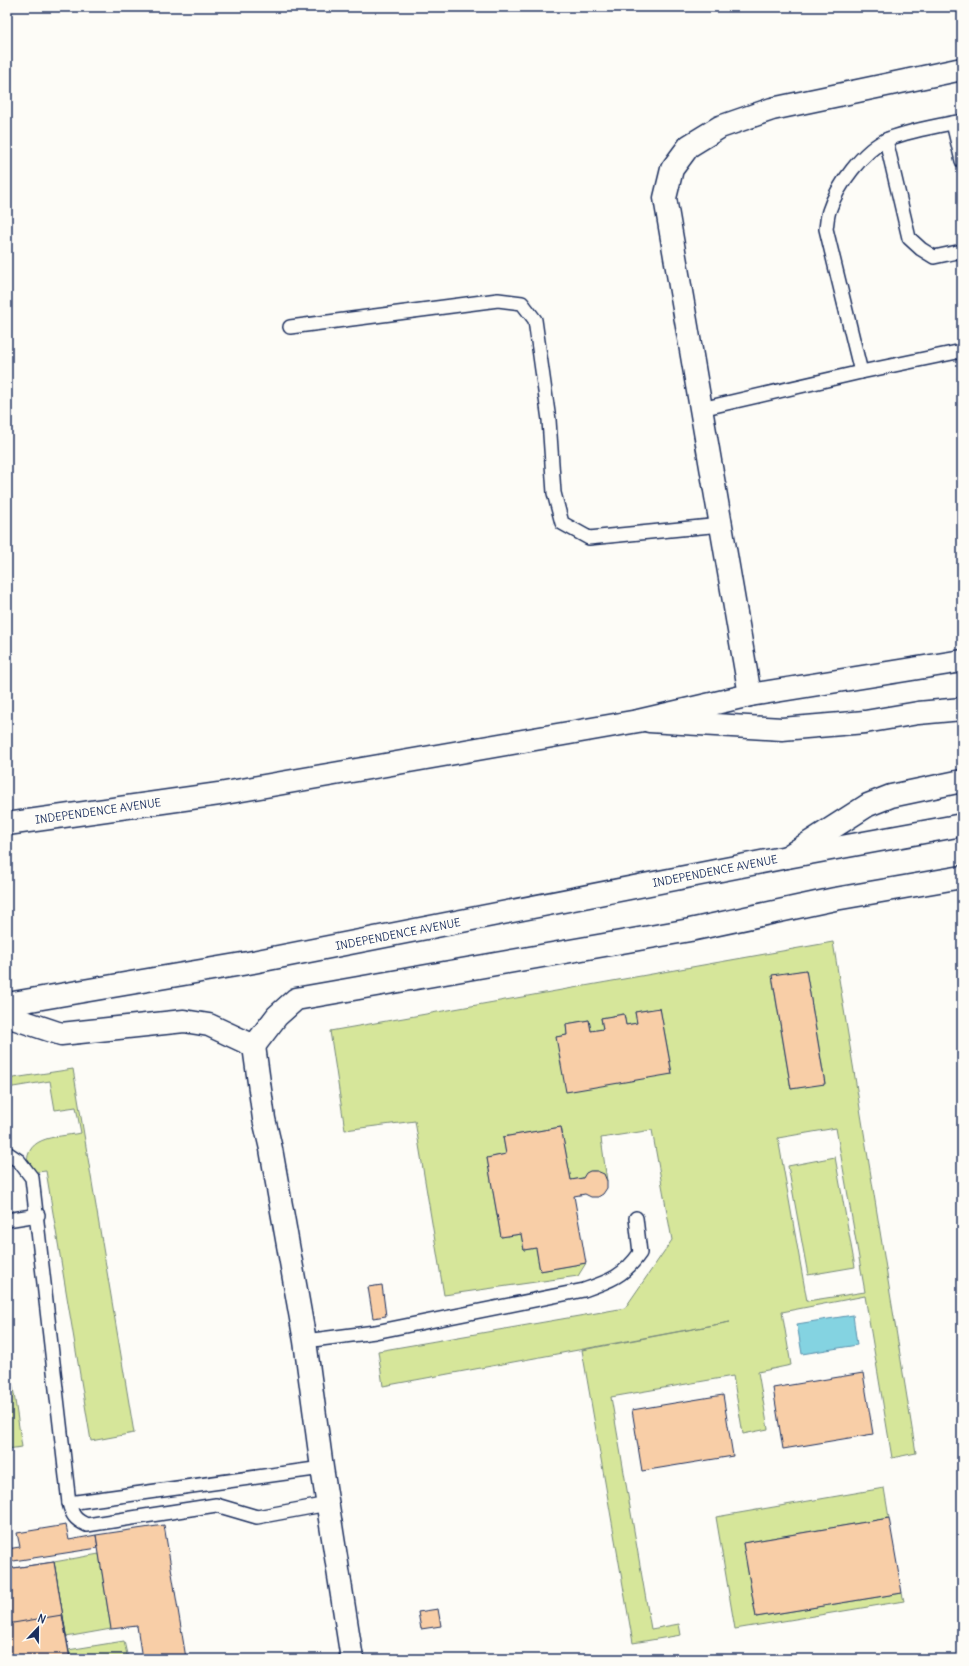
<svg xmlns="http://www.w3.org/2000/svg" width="969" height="1666" viewBox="0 0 969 1666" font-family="Delius,sans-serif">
  <rect width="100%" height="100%" fill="#fdfcf7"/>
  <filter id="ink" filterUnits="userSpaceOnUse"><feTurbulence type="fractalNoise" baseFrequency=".025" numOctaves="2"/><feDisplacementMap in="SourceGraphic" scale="8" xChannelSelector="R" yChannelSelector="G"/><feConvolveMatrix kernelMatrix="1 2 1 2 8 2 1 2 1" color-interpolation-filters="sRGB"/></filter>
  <g filter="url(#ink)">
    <g fill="#d6e69a" stroke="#788a7c" fill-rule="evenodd">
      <path d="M833 942 916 1453 892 1458 865 1296 782 1312 791 1365 758 1372 768 1429 743 1434 733 1376 611 1397 651 1629 679 1624 681 1635 633 1643 582 1350 730 1322 383 1386 378 1351 625 1308 672 1240 652 1130 601 1138 607 1181C602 1171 590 1166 583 1178L571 1180 561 1127 503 1137 506 1154 487 1158 501 1237 521 1234 524 1250 536 1248 540 1271 586 1263 578 1276 444 1295 415 1121 345 1130 330 1031ZM806 970 825 1083 791 1089 772 976ZM660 1008 672 1073 556 1037 567 1035 566 1024 589 1020 591 1031 603 1029 601 1018 624 1014 626 1025 637 1023 635 1012ZM836 1128 865 1292 807 1301 778 1138Z"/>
      <path d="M73 1069 134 1433 91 1441 46 1171 28 1173C21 1135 54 1138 81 1133L76 1107 55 1110 50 1081 7 1088V1079Z"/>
      <path d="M835 1157 855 1267 808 1275 788 1166Z"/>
      <path d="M7 1347 22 1447 7 1449Z"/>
      <path d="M884 1488 889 1518 743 1543 756 1617 902 1593 904 1601 735 1629 716 1517Z"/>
      <path d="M99 1554 111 1629 66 1637 54 1562Z"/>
      <path d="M124 1641 128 1659H70L68 1650Z"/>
    </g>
    <path fill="#84d3e1" stroke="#5a91ad" d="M853 1315 857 1345 802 1354 797 1324Z"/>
    <g fill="#f8cea7" stroke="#1b2f5e">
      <path d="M806 970 825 1084 791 1089 772 975Z"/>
      <path d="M660 1008 672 1074 566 1092 556 1037 567 1035 566 1024 589 1020 591 1031 603 1029 601 1018 624 1014 626 1025 637 1023 635 1012Z"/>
      <path d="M561 1127 571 1180 583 1178 586 1173 590 1171H597L604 1174 607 1181V1188L603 1194 598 1197H591L585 1194 574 1196 586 1263 540 1271 536 1248 524 1250 521 1234 501 1237 487 1158 506 1154 503 1137Z"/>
      <path d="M382 1285 386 1316 373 1318 368 1287Z"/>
      <path d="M863 1373 873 1434 783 1449 773 1388Z"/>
      <path d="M723 1395 733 1456 642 1471 632 1410Z"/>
      <path d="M889 1518 902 1593 756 1617 743 1543Z"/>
      <path d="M66 1525 69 1540 96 1535 98 1548 7 1562V1549L20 1547 17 1533Z"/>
      <path d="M164 1525 186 1658 142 1659 137 1626 111 1629 96 1535Z"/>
      <path d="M54 1562 70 1659H7V1569Z"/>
      <path d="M54 1562 70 1659H7V1569Z"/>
      <path d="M438 1609 441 1626 421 1629 418 1612Z"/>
      <path d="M62 1615 70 1659H7V1624Z"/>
    </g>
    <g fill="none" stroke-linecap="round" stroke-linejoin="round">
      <defs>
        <g id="service">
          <path d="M953 123 962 161"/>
          <path d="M886 140 909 238 921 249 934 257 962 251"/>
          <path d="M290 327 498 300 522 303 535 320 549 420 554 493 562 523 589 538 721 525"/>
          <path d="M861 372 826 229C827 223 827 217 829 211 837 186 863 150 888 139 911 130 937 126 962 121"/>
          <path d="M701 409 861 372 962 351"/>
          <path d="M7 1153 19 1161 32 1178 69 1503C72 1515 75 1520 87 1525L216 1505 257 1517 328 1504"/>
          <path d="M7 1220 38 1215"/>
          <path d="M305 1341 375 1332 584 1290C610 1281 624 1276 640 1253L636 1218"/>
          <path d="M69 1503 322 1468"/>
        </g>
        <g id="minor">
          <path d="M750 695 665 198 672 169 689 146 720 127 772 109 962 69"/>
          <path d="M254 1046 264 1119 271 1149 305 1341 322 1468 352 1659"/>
        </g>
        <g id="secondary">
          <path d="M649 721 782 729 865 722 918 713 962 709"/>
          <path d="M787 857 868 805 891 796 962 781"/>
        </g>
        <g id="primary">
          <path d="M7 824 219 794 638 721 750 695 962 661"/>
          <path d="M7 1004 248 963 787 857 962 825"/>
          <path d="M7 1016 61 1034 184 1021 209 1025 254 1046 277 1016 296 999 690 930 835 899 962 877"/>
        </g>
      </defs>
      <use href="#service" stroke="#1b2f5e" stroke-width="16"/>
      <use href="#minor" stroke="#1b2f5e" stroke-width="25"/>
      <use href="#secondary" stroke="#1b2f5e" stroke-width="25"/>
      <use href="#primary" stroke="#1b2f5e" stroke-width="25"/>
      <use href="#service" stroke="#fdfcf7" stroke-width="13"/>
      <use href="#minor" stroke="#fdfcf7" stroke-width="22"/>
      <use href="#secondary" stroke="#fdfcf7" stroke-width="22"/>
      <use href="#primary" stroke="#fdfcf7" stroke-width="22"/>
    </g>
  </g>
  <g text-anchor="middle" stroke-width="3.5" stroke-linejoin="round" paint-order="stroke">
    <g font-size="11" fill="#1b2f5e" stroke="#fdfcf7">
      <text transform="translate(98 811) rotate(-8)" y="4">INDEPENDENCE AVENUE</text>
      <text transform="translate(715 871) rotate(-11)" y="4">INDEPENDENCE AVENUE</text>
      <text transform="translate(398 934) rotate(-11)" y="4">INDEPENDENCE AVENUE</text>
    </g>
  </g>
  <rect width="969" height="1666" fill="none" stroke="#fdfcf7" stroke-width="24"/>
  <rect x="12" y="12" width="945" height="1642" fill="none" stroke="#1b2f5e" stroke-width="1.5" filter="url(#ink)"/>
  <g transform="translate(38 1628) rotate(22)" stroke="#fdfcf7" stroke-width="3" paint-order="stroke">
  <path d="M0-3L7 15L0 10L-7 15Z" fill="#1b2f5e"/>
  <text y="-6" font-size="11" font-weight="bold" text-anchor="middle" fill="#1b2f5e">N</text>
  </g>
</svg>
